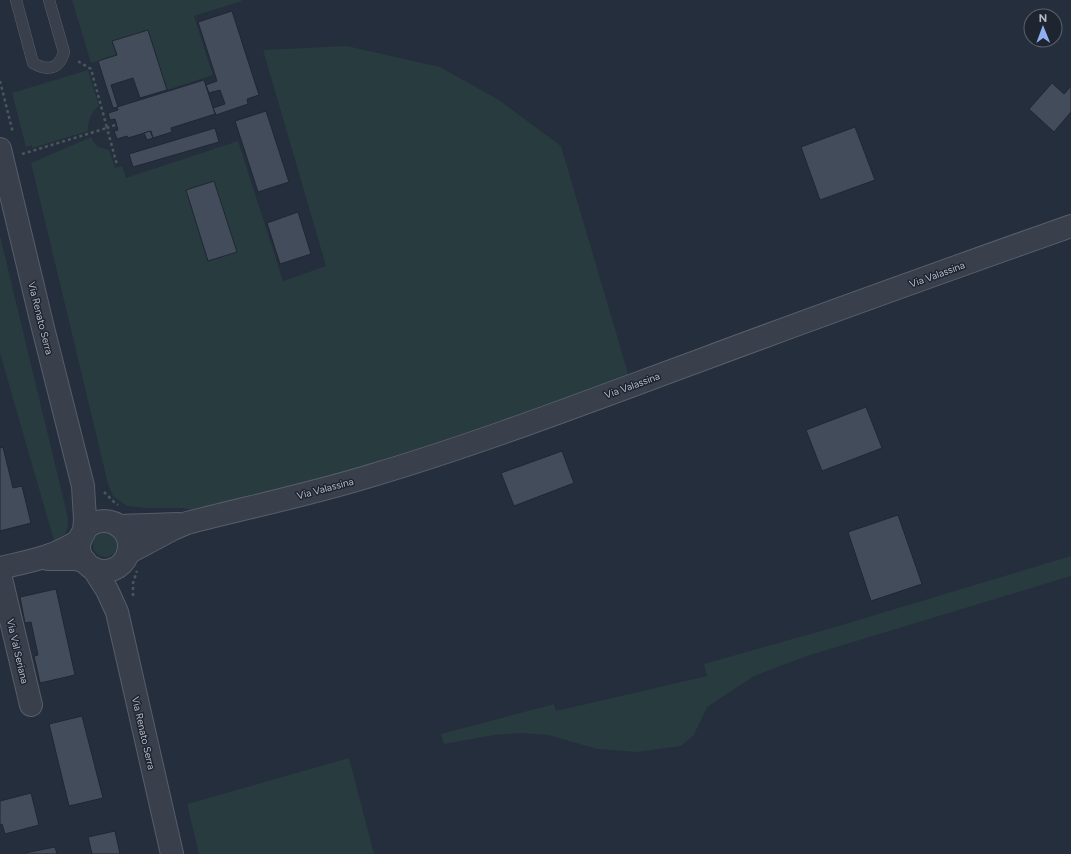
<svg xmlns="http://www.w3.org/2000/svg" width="1071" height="854" viewBox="0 0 1071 854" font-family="Figtree,sans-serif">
  <rect width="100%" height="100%" fill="#252e3c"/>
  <g fill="#283b3e">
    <path d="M72 0H241L242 1 194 16 213 75 167 90 148 30 112 42 116 55 91 63Z"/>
    <path d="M347 46 440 67 499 100 561 146 630 380 391 463 197 510 181 508H147L127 506 113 496 108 484 31 163 91 137C95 147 99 147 109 150L115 168 122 166 126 178 238 141 283 281 326 266 263 50Z"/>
    <path d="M88 70 99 106C91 112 88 120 88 131L32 148V145L26 147 12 93Z"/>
    <path d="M0 236 68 518C68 531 67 536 54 541L0 353Z"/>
    <circle cx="105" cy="545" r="12"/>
    <path d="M1071 556V576L807 656 754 676 707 707 694 735 681 746 636 752 597 749 548 735 521 733 494 735 444 744 441 734 554 704 556 711 707 676 704 664 835 627Z"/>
    <path d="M349 758 374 854H199L187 804Z"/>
  </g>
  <g fill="#424c5b" stroke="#202733">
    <path d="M232 11 259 95 247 99 248 104 216 115 213 108 225 104 220 90 209 93 206 85 217 81 198 22Z"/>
    <path d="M148 30 167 90 140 98 133 78 111 85 118 107 113 108 98 61 117 55 112 41Z"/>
    <path d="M204 80 215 114 171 128 172 132 153 138 151 131 128 138 127 136 117 139 114 131 118 130 115 119 110 120 108 113 118 110 117 107Z"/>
    <path d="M1052 83 1064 94 1071 86V112L1054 132 1029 109Z"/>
    <path d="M266 111 289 182 258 192 235 121Z"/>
    <path d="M855 127 875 180 820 200 801 147Z"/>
    <path d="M215 128 219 142 133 167 129 154Z"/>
    <path d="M150 131 153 138 147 140 144 133Z"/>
    <path d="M214 181 237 252 208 261 186 190Z"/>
    <path d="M298 212 311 254 280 264 267 223Z"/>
    <path d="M866 407 882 448 822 471 806 430Z"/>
    <path d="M3 447 13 488 22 486 31 523 0 531V448Z"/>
    <path d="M562 451 574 483 514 506 501 473Z"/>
    <path d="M898 515 922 584 871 601 848 532Z"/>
    <path d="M56 589 75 675 40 683 34 656 38 655 31 622 25 623 20 597Z"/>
    <path d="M82 716 103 798 69 806 49 724Z"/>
    <path d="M31 793 39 825 5 834 2 824 0 825V801Z"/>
    <path d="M115 831 120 854H92L88 837Z"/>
    <path d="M55 847 57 854H25V853Z"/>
  </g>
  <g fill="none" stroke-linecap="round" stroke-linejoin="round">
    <defs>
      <path id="service" d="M16 0 33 63C47 71 59 70 64 52L49 0"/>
      <g id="minor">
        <path d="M48 559H74L85 561"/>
        <path d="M0 568C30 561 55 557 81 539"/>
        <path d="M0 574 31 705"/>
      </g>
      <g id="tertiary">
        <path d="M0 149 43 328 83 486 85 519 84 533"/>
        <circle cx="104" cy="546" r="25"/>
        <path d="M119 526 178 524"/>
        <path d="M128 553 173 529 187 523C249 507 312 494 373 475 484 442 592 400 701 360 824 314 947 270 1071 226"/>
        <path d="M93 568 107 590 117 612 172 854"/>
      </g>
    </defs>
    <use href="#service" stroke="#575e6a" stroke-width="12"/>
    <use href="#minor" stroke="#575e6a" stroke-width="24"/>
    <use href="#tertiary" stroke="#575e6a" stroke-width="24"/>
    <g stroke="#47585c" stroke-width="2.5" stroke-dasharray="3 3" stroke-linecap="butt">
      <path d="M0 81 13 133"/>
      <path d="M115 125 107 128 117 165"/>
      <path d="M22 154 107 128 91 69 76 60"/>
      <path d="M104 492 114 502 118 505"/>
      <path d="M133 596V583L137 571"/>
    </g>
    <use href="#service" stroke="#39404c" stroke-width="11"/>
    <use href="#minor" stroke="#39404c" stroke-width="22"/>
    <use href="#tertiary" stroke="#39404c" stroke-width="22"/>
  </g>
  <g text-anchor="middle" stroke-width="3" stroke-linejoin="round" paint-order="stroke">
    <g font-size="10" fill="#b5bbc7" stroke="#1e2531">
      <text transform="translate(937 274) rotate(-20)" y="4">Via Valassina</text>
      <text transform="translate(41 318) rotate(76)" y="4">Via Renato Serra</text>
      <text transform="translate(632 385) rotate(-20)" y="4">Via Valassina</text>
      <text transform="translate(325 488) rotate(-15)" y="4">Via Valassina</text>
      <text transform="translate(18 651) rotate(77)" y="4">Via Val Seriana</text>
      <text transform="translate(144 733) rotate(77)" y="4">Via Renato Serra</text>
    </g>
  </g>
  <g transform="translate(1043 28) rotate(359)"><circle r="19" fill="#1e2531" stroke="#5a616d"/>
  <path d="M0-3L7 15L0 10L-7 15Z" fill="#90b0f1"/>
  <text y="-6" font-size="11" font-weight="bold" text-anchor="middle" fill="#b5bbc7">N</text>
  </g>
</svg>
